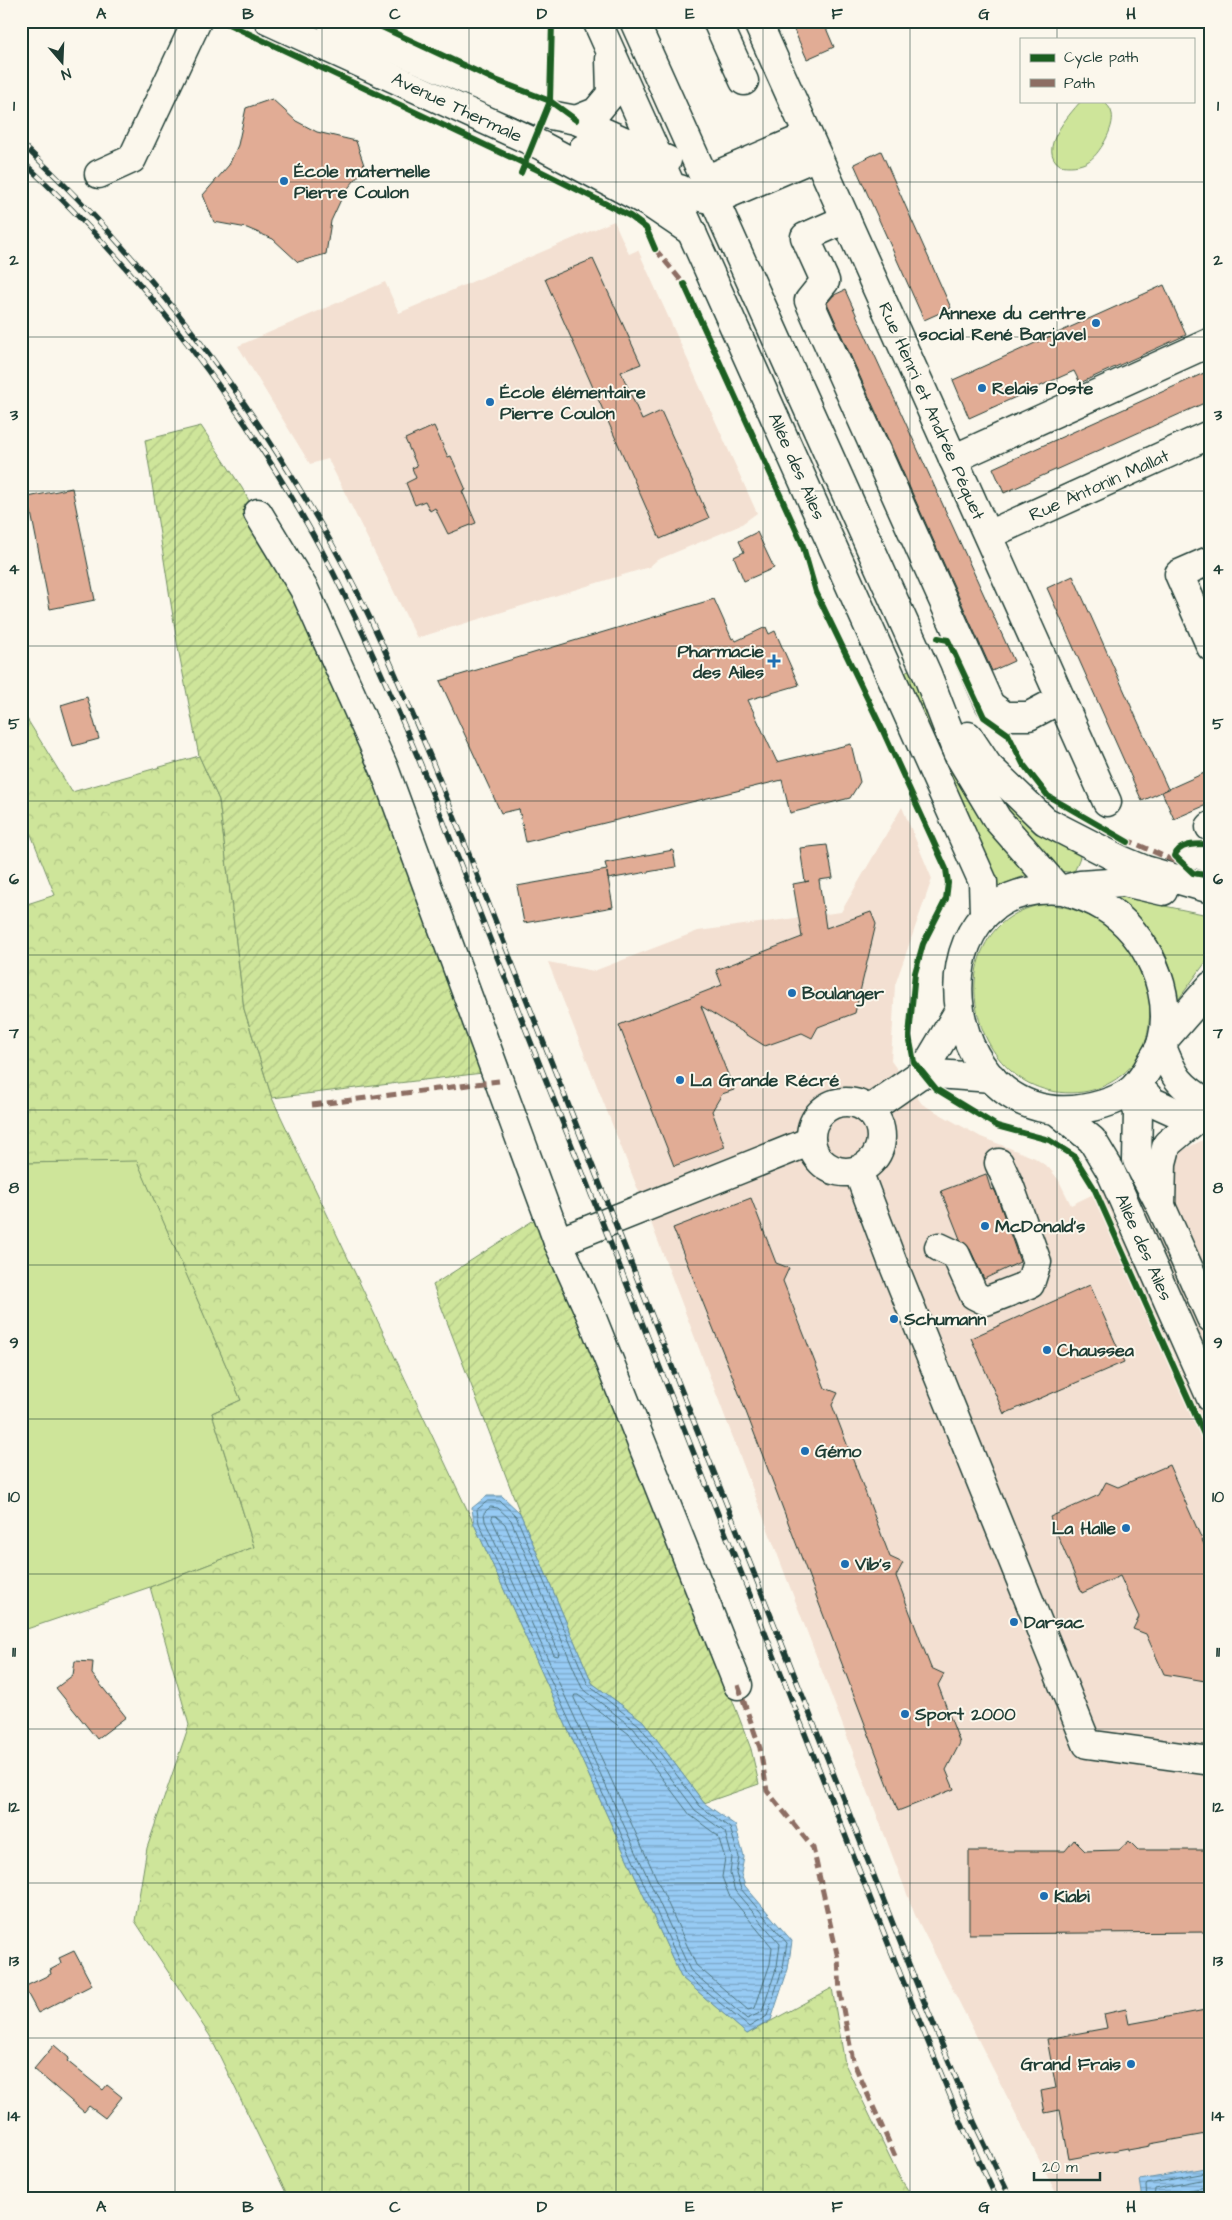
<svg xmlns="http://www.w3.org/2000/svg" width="1232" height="2220" viewBox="0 0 1232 2220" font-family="'Architects Daughter',sans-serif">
  <defs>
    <pattern id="forest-crowns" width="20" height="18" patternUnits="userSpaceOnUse" patternTransform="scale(1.25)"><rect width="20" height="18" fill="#cee59a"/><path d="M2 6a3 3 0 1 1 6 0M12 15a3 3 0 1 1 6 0" fill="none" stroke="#b0c585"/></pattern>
    <pattern id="garden-furrows" width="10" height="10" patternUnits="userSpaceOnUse" patternTransform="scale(1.25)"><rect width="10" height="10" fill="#cee59a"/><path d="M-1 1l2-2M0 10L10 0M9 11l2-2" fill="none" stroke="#b0c585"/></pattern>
    <pattern id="water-rules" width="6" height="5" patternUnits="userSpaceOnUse" patternTransform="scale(1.25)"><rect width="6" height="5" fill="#97cbf4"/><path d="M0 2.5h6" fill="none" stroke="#7ba6c6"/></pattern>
  </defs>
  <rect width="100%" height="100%" fill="#fbf7ec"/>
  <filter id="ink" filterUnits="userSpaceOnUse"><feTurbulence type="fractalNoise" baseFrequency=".02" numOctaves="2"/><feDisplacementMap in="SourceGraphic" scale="10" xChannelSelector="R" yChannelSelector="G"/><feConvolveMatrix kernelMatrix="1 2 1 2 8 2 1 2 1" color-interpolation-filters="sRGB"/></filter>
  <g filter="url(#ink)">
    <g fill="#f3e0d2">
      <path d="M614 221 629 254 638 250 757 513 739 526 657 560 649 567 417 638 328 459 310 464 238 346 385 282 399 313Z"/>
      <path d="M902 807 932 879 895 985 891 1061 922 1104 981 1137 1035 1158 1049 1168 1058 1179 1071 1205 1211 1136V2199H1059L915 1915 650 1220 548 962 594 971 698 931 841 912Z"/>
    </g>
    <g fill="#cee59a" stroke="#769167">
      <path d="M1081 101H1103C1107 105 1111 108 1112 114 1115 127 1099 156 1087 162 1080 166 1069 167 1060 165 1037 150 1068 116 1081 101Z"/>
      <path d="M911 669 1030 874 998 886 902 673Z"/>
      <path d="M1006 800 1077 850 1080 857 1075 870 1069 872 1058 871 1000 803Z"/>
      <path d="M1117 896 1203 914 1211 918V955L1178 1000C1173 992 1174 982 1172 973 1164 941 1141 918 1114 900V897Z"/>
      <path d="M1045 904C1077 906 1114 924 1132 951 1152 980 1156 1026 1139 1056 1127 1075 1105 1089 1083 1092 966 1107 930 922 1045 904Z"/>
      <path d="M137 1160 241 1400 212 1413 254 1547 150 1587 21 1631V1163Z"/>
    </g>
    <path fill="url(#forest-crowns)" stroke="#769167" d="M27 719 72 792 199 756 219 800 244 1009 272 1098 474 1524 681 1977 747 2034 832 1988 845 2064 900 2178 914 2199H289L210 2036 135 1921 147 1848 189 1725 150 1587 254 1547 212 1413 241 1400 137 1161 21 1163V906L55 895 21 809V725Z"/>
    <g fill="url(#garden-furrows)" stroke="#769167">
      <path d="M201 426 242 488 298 591 373 770 491 1072 272 1098 244 1009 219 800 199 756 178 648 145 440Z"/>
      <path d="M537 1218 676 1551 751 1749 759 1784 704 1803 643 1721 592 1683 520 1513 433 1285Z"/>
    </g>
    <g fill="url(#water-rules)" stroke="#6792a7">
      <path d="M487 1496H502L520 1513 592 1683 643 1721 704 1803 735 1825 744 1857 741 1874 745 1886 792 1941 788 1969 771 2020 747 2034 681 1977 474 1524 472 1508Z"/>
      <path d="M1211 2167V2199H1143L1140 2180Z"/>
    </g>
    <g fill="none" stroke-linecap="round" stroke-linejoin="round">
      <g stroke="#4f7681" stroke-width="1">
        <path d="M488 1501H500L516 1516 588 1685 639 1725 700 1806 730 1828 739 1857 736 1874 741 1889 787 1943 783 1967 767 2016 749 2027 685 1974 479 1523 477 1510Z"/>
        <path d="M491 1507 498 1508 511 1520 582 1688 634 1729 695 1810 725 1832 732 1857 730 1874 735 1891 780 1944 777 1966 762 2012 747 2019 690 1970 485 1521 484 1513Z"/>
        <path d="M493 1516H496L505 1524 559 1653 558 1656 554 1655 492 1519Z"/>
        <path d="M575 1695H578L629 1734 690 1815 718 1836 725 1858 722 1877 729 1895 772 1947 770 1964 755 2008 748 2010 696 1965 574 1698Z"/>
        <path d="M1147 2199 1146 2186 1147 2184 1211 2172"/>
        <path d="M1154 2199 1155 2189 1211 2178"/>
        <path d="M1161 2199 1163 2195 1211 2186"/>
      </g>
    </g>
    <g fill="#e1ac95" stroke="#1f3d34">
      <path d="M790 21H823L834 47 807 59Z"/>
      <path d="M272 99 296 121 317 132 356 141 365 168 344 193 331 221 326 254 298 262 273 239 247 228 214 222 203 195 229 165 238 145 246 108Z"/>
      <path d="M881 151 951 308 924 320 854 164Z"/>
      <path d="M593 259 641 364 621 372 642 420 661 411 709 518 660 539 545 279Z"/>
      <path d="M1164 285 1186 335 1080 383 1074 371 969 418 953 380Z"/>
      <path d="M845 290 1014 661 992 671 827 303 834 295Z"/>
      <path d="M1204 373 1211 388V400L1004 493 993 468Z"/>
      <path d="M434 426 448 457 451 456 466 490 462 491 476 523 448 534 435 508 430 511 425 501 415 505 406 483 416 478 412 468 417 466 405 439Z"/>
      <path d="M72 488 95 600 50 609 28 497Z"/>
      <path d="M757 532 774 568 744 581 734 557 744 552 739 541Z"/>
      <path d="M1073 576 1168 789 1142 801 1047 588Z"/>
      <path d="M714 599 732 639 734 638 736 641 766 627 769 634 775 631 799 685 748 700 777 762 851 744 860 782 850 798 790 813 782 780 526 842 519 809 501 813 440 681Z"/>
      <path d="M87 697 99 739 73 746 61 705Z"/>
      <path d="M1211 770V803L1174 819 1162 792Z"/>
      <path d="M827 845 833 878 819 880 826 928 871 912 876 924 855 1013 818 1027 812 1038 802 1033 765 1046 701 1006 734 1090 722 1094 712 1111 725 1147 674 1166 619 1025 722 985 716 970 802 937 793 884 809 881 805 882 800 848Z"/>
      <path d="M673 850 676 867 608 879 607 872 613 907 524 923 517 886 607 870 605 863Z"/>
      <path d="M986 1174 991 1190 994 1189 996 1193 1020 1262 984 1279 970 1249 960 1239 941 1191Z"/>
      <path d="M751 1198 776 1263 789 1268 783 1281 825 1388 838 1393 832 1405 890 1557 903 1563 896 1576 931 1668 944 1674 938 1685 960 1743 946 1770 954 1789 898 1811 732 1375 673 1228Z"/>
      <path d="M1090 1285 1124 1362 1004 1414 971 1338Z"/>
      <path d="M1169 1465 1211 1560V1682L1164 1674 1146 1634 1133 1629 1139 1617 1120 1576 1082 1593 1050 1517 1099 1495 1106 1482 1118 1487Z"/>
      <path d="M75 1661 93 1662 92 1674 126 1717 97 1739 56 1688 73 1675Z"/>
      <path d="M1074 1840 1085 1851 1119 1850 1129 1841 1138 1850H1211V1932L969 1934V1851H1065Z"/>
      <path d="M74 1951 92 1985 38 2013 24 1987 51 1974 50 1970 61 1964 59 1958Z"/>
      <path d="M1126 2009 1129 2024 1211 2009V2133L1150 2144V2146L1128 2150V2148L1069 2159 1060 2110 1045 2113 1041 2091 1056 2088 1047 2039 1107 2028 1104 2014Z"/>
      <path d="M54 2045 69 2058 67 2061 103 2090 107 2085 122 2097 105 2118 89 2106 84 2112 34 2069Z"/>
    </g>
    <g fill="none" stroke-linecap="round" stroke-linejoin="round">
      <defs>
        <g id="minor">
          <path d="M717 21 744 81"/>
          <path d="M757 21 1107 802"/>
          <path d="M99 174 132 159 197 21"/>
          <path d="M705 180 808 136"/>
          <path d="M674 191 714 200 817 156"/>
          <path d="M846 219 805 237 825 281 809 301 990 705 1005 716H1029L1061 699"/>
          <path d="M953 459 1211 342"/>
          <path d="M258 513 304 589 384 768 558 1242 592 1318 738 1685"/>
          <path d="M988 535 1211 434"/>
          <path d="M1211 560 1179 574 1211 647"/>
          <path d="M1210 827 1211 826"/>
          <path d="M1161 1044C1174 1078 1179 1086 1211 1105"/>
          <path d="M922 1073 992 1078"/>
          <path d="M1137 1085 1153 1102 1193 1120"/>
          <circle cx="846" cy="1137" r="35"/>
          <path d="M869 1110 922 1073 959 1011"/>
          <path d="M858 1171 892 1261 1087 1744 1211 1761"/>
          <path d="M1161 1206 1162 1163 1167 1144 1211 1107"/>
          <path d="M558 1242 811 1141"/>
          <path d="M939 1247 956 1255 974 1295 986 1301 1030 1284 1037 1262 1010 1187 999 1163"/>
        </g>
        <g id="major">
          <path d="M269 21 542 146 649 203 692 232"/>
          <path d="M331 21 545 114 576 120 667 160"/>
          <path d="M597 21 983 882 984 913"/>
          <path d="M634 21 927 674 957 752 997 819 1058 889"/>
          <path d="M576 120 596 112 611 94 610 59"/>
          <path d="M583 149 674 191 680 189"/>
          <path d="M968 736 988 766 1045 821 1121 860 1145 870 1211 889"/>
          <path d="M1065 889 1080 885 1124 882 1163 891"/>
          <path d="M1063 890C1077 894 1091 899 1104 907 1147 933 1174 993 1162 1041 1161 1048 1155 1055 1152 1061 1139 1086 1130 1096 1103 1104 938 1155 900 875 1063 890Z"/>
          <path d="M1162 1042 1211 986"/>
          <path d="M1131 1092 1138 1112 1137 1160 1161 1206 1211 1318"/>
          <path d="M1057 1111 1092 1140 1110 1170 1211 1398"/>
        </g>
      </defs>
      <use href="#minor" stroke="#1f3d34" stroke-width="31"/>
      <use href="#major" stroke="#1f3d34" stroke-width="31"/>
      <use href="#minor" stroke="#fbf7ec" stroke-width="28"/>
      <use href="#major" stroke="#fbf7ec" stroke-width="28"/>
      <defs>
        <g id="rail">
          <path d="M21 143C146 259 248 396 332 544 370 612 400 684 430 756L914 1977 974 2122 1011 2199"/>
          <path d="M21 160C140 270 245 408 322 551 358 619 389 689 419 760L903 1981 963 2127 997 2199"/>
        </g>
      </defs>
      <use href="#rail" stroke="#1f3d34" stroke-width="5.5"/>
      <use href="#rail" stroke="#fbf7ec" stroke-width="4" stroke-dasharray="11" stroke-linecap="butt"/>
      <g stroke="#8d6e63" stroke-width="5" stroke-dasharray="10 5" stroke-linecap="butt">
        <path d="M655 249 684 284"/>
        <path d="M1125 839 1177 862"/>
        <path d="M312 1105 499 1081"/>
        <path d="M738 1685 760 1748 767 1791 813 1848 838 1958 840 1993 853 2061 895 2156"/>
      </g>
      <defs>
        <g id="cycleway">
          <path d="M222 21 538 170 630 216 646 228 655 249"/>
          <path d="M369 21 493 79 550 101 576 120"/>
          <path d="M521 173 550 101 552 21"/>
          <path d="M684 284 802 543 816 592 883 731 946 869 948 883 946 899 923 944 915 973 909 1036 914 1062 936 1089 997 1126 1049 1140 1074 1156 1094 1188 1211 1450"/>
          <path d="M938 638 948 640 984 717 1008 734 1023 764 1048 796 1128 842"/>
          <path d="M1211 844C1198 844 1178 843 1175 856L1193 873 1211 876"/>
        </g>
      </defs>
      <use href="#cycleway" stroke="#fbf7ec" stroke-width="9"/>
      <use href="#cycleway" stroke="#1b5e20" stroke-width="6"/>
    </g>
  </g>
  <path fill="none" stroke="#1f3d34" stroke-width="1" stroke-opacity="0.55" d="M175 21V2199M322 21V2199M469 21V2199M616 21V2199M763 21V2199M910 21V2199M1057 21V39M1057 101V2199M21 182H1211M21 337H1211M21 491H1211M21 646H1211M21 801H1211M21 955H1211M21 1110H1211M21 1265H1211M21 1419H1211M21 1574H1211M21 1729H1211M21 1883H1211M21 2038H1211"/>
  <g fill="#1f6fb2" stroke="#fbf7ec" stroke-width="2">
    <circle cx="284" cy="181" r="5"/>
    <circle cx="1096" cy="323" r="5"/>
    <circle cx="982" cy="388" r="5"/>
    <circle cx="490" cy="402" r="5"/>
    <path d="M771.5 653.5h5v5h5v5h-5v5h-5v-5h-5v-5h5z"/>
    <circle cx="792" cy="993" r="5"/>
    <circle cx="680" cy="1080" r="5"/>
    <circle cx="985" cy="1226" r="5"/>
    <circle cx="894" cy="1319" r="5"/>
    <circle cx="1047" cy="1350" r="5"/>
    <circle cx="805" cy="1451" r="5"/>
    <circle cx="1126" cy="1528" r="5"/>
    <circle cx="845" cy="1564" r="5"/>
    <circle cx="1014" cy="1622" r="5"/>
    <circle cx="905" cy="1714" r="5"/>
    <circle cx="1044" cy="1896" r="5"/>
    <circle cx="1131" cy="2064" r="5"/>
  </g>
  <g text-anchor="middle" stroke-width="4" stroke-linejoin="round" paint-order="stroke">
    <g font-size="18" fill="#1f3d34" stroke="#fbf7ec">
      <text transform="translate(457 107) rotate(25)" y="6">Avenue Thermale</text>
      <text transform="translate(932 411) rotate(66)" y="6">Rue Henri et Andrée Péquet</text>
      <text transform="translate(797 466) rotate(66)" y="6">Allée des Ailes</text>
      <text transform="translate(1099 485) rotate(-24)" y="6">Rue Antonin Mallat</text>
      <text transform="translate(1144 1247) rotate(66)" y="6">Allée des Ailes</text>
    </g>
    <g font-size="18" font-weight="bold" fill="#1f3d34" stroke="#fbf7ec" text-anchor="start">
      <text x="294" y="177">École maternelle<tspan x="294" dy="21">Pierre Coulon</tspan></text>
      <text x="1086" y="319" text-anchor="end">Annexe du centre<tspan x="1086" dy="21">social René Barjavel</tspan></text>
      <text x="992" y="394">Relais Poste</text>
      <text x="500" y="398">École élémentaire<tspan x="500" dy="21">Pierre Coulon</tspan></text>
      <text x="764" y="657" text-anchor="end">Pharmacie<tspan x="764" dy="21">des Ailes</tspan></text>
      <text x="802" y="999">Boulanger</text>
      <text x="690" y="1086">La Grande Récré</text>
      <text x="995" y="1232">McDonald's</text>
      <text x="904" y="1325">Schumann</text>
      <text x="1057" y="1356">Chaussea</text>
      <text x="815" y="1457">Gémo</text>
      <text x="1116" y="1534" text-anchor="end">La Halle</text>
      <text x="855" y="1570">Vib's</text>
      <text x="1024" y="1628">Darsac</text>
      <text x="915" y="1720">Sport 2000</text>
      <text x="1054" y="1902">Kiabi</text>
      <text x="1121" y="2070" text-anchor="end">Grand Frais</text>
    </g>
  </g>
  <rect width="1232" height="2220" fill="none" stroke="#fbf7ec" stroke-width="55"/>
  <rect x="1020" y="38" width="175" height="65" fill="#fbf7ec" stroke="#a3ada2"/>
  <rect x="1030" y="54" width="25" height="8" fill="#1b5e20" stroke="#a3ada2"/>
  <text x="1064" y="62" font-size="15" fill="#1f3d34">Cycle path</text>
  <rect x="1030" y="79" width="25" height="8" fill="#8d6e63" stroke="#a3ada2"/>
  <text x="1064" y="88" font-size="15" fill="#1f3d34">Path</text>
  <g transform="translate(62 62) rotate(161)" stroke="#fbf7ec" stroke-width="4" paint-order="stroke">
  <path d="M0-4L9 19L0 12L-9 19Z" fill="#1f3d34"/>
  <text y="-8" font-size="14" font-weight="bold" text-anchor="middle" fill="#1f3d34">N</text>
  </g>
  <path d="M1034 2172v8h66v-8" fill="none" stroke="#1f3d34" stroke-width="2.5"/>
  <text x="1042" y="2172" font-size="15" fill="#1f3d34" stroke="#fbf7ec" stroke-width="4" paint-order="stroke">20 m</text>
  <rect x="28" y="28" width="1176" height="2164" fill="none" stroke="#1f3d34" stroke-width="2"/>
  <g font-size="16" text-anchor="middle" font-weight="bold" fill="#1f3d34">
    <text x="101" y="19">A</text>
    <text x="248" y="19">B</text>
    <text x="395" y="19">C</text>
    <text x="542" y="19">D</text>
    <text x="690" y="19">E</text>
    <text x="837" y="19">F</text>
    <text x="984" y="19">G</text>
    <text x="1131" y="19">H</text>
    <text x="14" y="111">1</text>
    <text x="1218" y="111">1</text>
    <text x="14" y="265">2</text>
    <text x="1218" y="265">2</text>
    <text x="14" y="420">3</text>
    <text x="1218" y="420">3</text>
    <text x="14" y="574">4</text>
    <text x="1218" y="574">4</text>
    <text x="14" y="729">5</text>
    <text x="1218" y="729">5</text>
    <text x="14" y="884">6</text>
    <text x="1218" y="884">6</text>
    <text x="14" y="1038">7</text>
    <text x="1218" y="1038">7</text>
    <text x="14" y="1193">8</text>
    <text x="1218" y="1193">8</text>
    <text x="14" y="1348">9</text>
    <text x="1218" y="1348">9</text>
    <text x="14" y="1502">10</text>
    <text x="1218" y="1502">10</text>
    <text x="14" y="1657">11</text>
    <text x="1218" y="1657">11</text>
    <text x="14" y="1812">12</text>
    <text x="1218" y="1812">12</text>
    <text x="14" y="1966">13</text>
    <text x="1218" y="1966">13</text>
    <text x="14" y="2121">14</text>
    <text x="1218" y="2121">14</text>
    <text x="101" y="2212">A</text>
    <text x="248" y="2212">B</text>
    <text x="395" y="2212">C</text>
    <text x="542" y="2212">D</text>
    <text x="690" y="2212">E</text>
    <text x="837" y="2212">F</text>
    <text x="984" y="2212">G</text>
    <text x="1131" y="2212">H</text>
  </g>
</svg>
